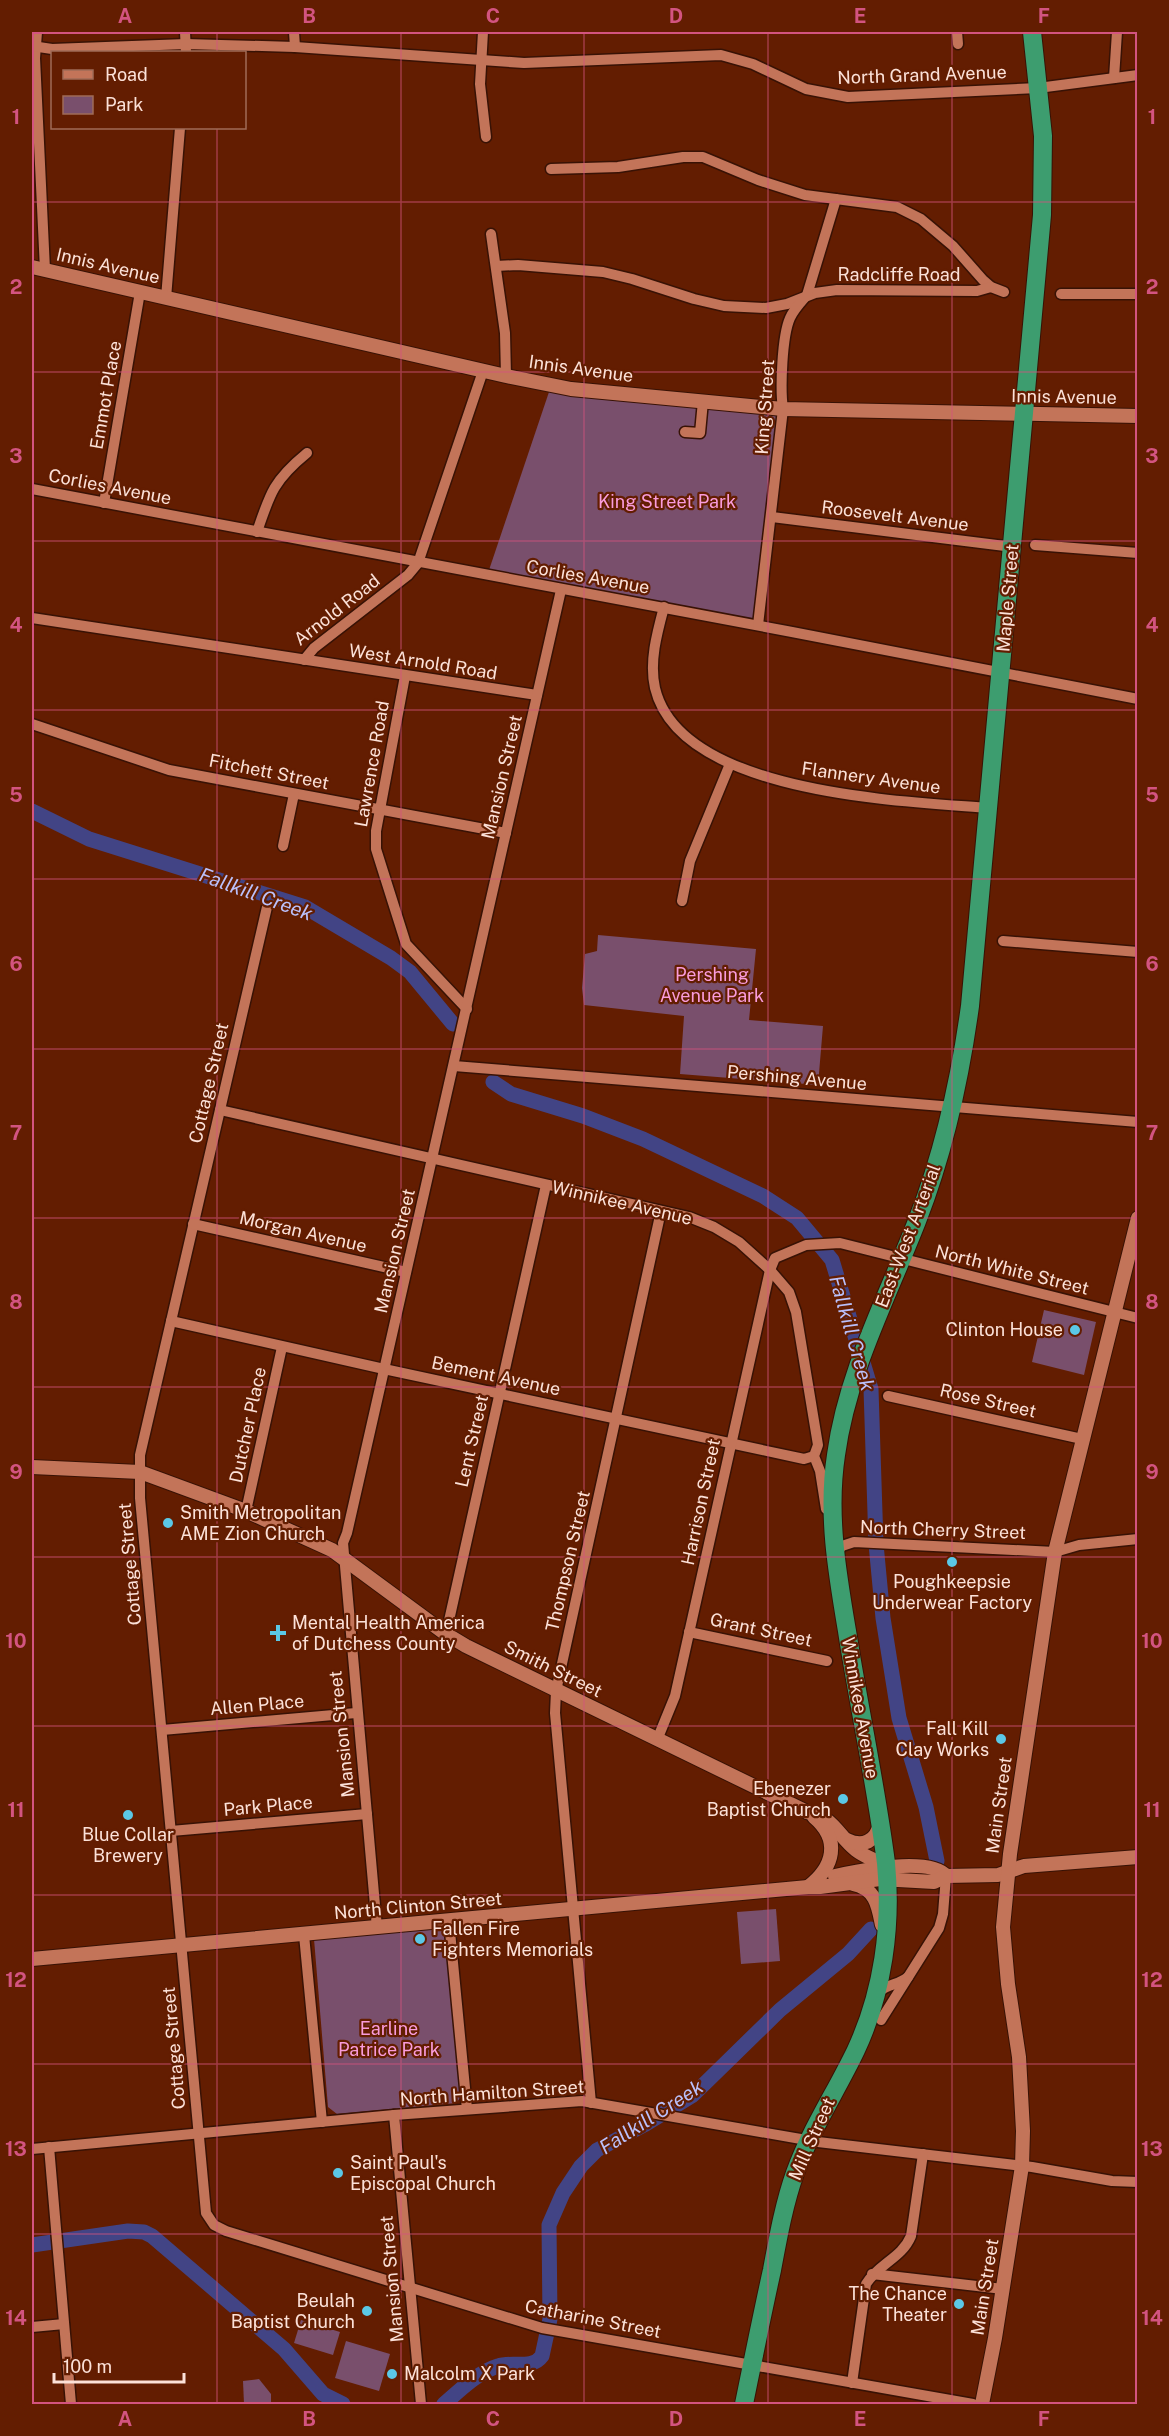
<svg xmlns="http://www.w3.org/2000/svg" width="1169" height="2436" viewBox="0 0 1169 2436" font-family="'Public Sans',sans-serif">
  <rect width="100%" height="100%" fill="#631d01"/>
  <g fill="#794f6c">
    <path d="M551 386 783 409 758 625 487 576Z"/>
    <path d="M598 935 756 949 749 1020 823 1026 818 1085 680 1074 684 1016 584 1005 582 988 585 954 597 951Z"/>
    <path d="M1044 1310 1096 1322 1084 1375 1032 1362Z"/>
    <path d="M776 1909 780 1961 741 1964 737 1912Z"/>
    <path d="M439 1928 446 1935 461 2097 456 2103 337 2114 328 2107 314 1939Z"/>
    <path d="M301 2320 340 2332 333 2355 294 2343Z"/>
    <path d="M346 2341 390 2354 379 2391 335 2378Z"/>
    <path d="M259 2379 271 2394V2404H244L243 2381Z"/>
  </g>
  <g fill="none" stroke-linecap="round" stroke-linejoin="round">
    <g stroke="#424485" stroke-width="15">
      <path d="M32 811 89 839 305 907 391 958 410 972 453 1024"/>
      <path d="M493 1082 511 1094 583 1116 643 1139 763 1196 797 1218 832 1260 871 1389 876 1544 883 1618 899 1718 926 1807 937 1861"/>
      <path d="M32 2245 128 2231 144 2232 152 2236 284 2349 323 2394 343 2404"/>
      <path d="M444 2404C459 2391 478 2372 498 2366 512 2361 532 2370 542 2356L550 2319 549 2225 563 2193 581 2166 597 2150 644 2125 693 2095 780 2010 848 1954 871 1929"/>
    </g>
    <defs>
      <g id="street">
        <path d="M37 32 35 58 45 270"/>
        <path d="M185 32 186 52"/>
        <path d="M294 32 295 47"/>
        <path d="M483 32 480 84 486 137"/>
        <path d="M957 32 958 44"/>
        <path d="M32 46 52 49 186 44 295 47 524 63 721 55 753 64 806 89 848 97 1038 88 1138 75"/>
        <path d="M1114 78 1117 32"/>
        <path d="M551 169 618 167 683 157H703L758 180 805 195 897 207 921 219 953 246 983 280 991 287 1004 292"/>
        <path d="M491 234 505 333 506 376"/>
        <path d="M496 266 518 265 603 272 632 279 694 299 724 306 766 308 787 304 815 293 837 290 977 291 991 287"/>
        <path d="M1061 294H1138"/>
        <path d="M166 298 180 128"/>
        <path d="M685 432 700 433 703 401"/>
        <path d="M32 489 792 632 1138 699"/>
        <path d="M104 503 140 292"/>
        <path d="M772 517 1013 547"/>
        <path d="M257 532C270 493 274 480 307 453"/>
        <path d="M1035 545 1138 553"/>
        <path d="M664 607C657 633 649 662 655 688 680 794 901 801 988 808"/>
        <path d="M32 618 537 695"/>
        <path d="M758 625 783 409C780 389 782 336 790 318 794 309 801 302 807 295L836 199"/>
        <path d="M304 660 314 648 408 575 418 563 483 371"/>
        <path d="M405 676 376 831V849L406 944 467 1009"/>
        <path d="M32 724 169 770 506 833"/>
        <path d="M283 846 294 794"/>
        <path d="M682 901 690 861 730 764"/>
        <path d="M267 907 140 1455V1498L206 2213 214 2225 226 2231 542 2328 973 2404"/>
        <path d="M1003 941 1138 952"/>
        <path d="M454 1066 1138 1122"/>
        <path d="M220 1110 689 1217 714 1227 739 1242 770 1270 789 1292 796 1312 818 1445 814 1456 820 1471 826 1509"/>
        <path d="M193 1224 406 1272"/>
        <path d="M171 1321 384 1369 804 1459 814 1456"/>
        <path d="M888 1396 1082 1439"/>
        <path d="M246 1511 282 1347"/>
        <path d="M835 1555 842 1546 854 1542 1055 1552 1079 1545 1138 1539"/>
        <path d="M689 1632 827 1661"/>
        <path d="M446 1634 546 1185"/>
        <path d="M162 1730 356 1713"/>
        <path d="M657 1740 675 1696 770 1270 775 1258 806 1245 840 1243 1138 1318"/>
        <path d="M171 1831 367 1814"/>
        <path d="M449 1921 467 2109"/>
        <path d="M377 1928 343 1543 347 1533 561 590"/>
        <path d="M304 1935 322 2122"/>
        <path d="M878 1993C886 1984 899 1985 908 1977"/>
        <path d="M881 2020 939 1928 943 1914 946 1876"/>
        <path d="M591 2103 555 1713 556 1691 661 1211"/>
        <path d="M394 2115 421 2404"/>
        <path d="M49 2147 71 2404"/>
        <path d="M32 2149 394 2115 582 2101 818 2142 1032 2167 1112 2181 1138 2182"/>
        <path d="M872 2274 1003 2289"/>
        <path d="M32 2327 64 2324"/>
        <path d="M852 2383 866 2284C878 2264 902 2258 911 2236L923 2154"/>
      </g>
      <g id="secondary">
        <path d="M32 267 506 376 571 389 783 409 1138 416"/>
        <path d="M32 1467 140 1472 246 1511 332 1550 446 1634 466 1646 807 1812C833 1816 838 1836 856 1850 865 1857 876 1860 886 1867"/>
        <path d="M847 1840C863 1848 876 1841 880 1824"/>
        <path d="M835 1876C858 1871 930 1856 946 1876"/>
        <path d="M853 1884C876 1889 878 1905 882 1925"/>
        <path d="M808 1887C834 1867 841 1840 814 1817"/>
        <path d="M32 1959 808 1887H820L880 1879 934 1882 946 1876 998 1875 1024 1866 1138 1857"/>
        <path d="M982 2404 995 2338 1022 2166 1023 2131 1019 2057 1008 1984 1003 1927 1010 1854 1055 1552 1138 1218"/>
      </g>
      <path id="highway" d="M744 2404C753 2360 762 2315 772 2270 778 2238 784 2204 795 2173 811 2129 836 2092 856 2050 883 1992 892 1926 886 1863 876 1785 859 1708 847 1631 837 1572 827 1514 836 1455 847 1373 887 1298 917 1221 944 1152 960 1079 970 1006L1042 215 1043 136 1032 32"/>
    </defs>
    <use href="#street" stroke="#381205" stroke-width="13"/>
    <use href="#secondary" stroke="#381205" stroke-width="16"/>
    <use href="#highway" stroke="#381205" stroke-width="20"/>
    <use href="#street" stroke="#c37459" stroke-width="10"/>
    <use href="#secondary" stroke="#c37459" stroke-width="14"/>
    <use href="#highway" stroke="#3d9d6f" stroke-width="18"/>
  </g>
  <path fill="none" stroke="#d35480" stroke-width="1.5" stroke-opacity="0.55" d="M217 32V52M401 32V2404M584 32V2404M768 32V2404M952 32V2404M217 128V2404M32 202H1138M32 372H1138M32 541H1138M32 710H1138M32 879H1138M32 1049H1138M32 1218H1138M32 1387H1138M32 1557H1138M32 1726H1138M32 1895H1138M32 2064H1138M32 2234H1138"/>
  <g fill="#5bc8e6" stroke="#631d01" stroke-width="2">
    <circle cx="1075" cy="1330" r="6"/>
    <circle cx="168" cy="1523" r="6"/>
    <circle cx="952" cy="1562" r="6"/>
    <path d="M275 1624h6v6h6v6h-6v6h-6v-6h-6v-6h6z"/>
    <circle cx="1001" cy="1739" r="6"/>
    <circle cx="843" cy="1799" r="6"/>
    <circle cx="128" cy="1815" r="6"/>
    <circle cx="420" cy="1939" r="6"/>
    <circle cx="338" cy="2173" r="6"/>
    <circle cx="959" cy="2304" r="6"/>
    <circle cx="367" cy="2311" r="6"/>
    <circle cx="392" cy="2374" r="6"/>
  </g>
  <g text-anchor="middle" stroke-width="4.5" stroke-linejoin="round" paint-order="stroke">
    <g font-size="18" fill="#fce1d8" stroke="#631d01">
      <text transform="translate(922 75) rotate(-2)" y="6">North Grand Avenue</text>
      <text transform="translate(108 266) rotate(13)" y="6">Innis Avenue</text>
      <text x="899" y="281">Radcliffe Road</text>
      <text transform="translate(581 369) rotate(8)" y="6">Innis Avenue</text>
      <text transform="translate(106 395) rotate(-80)" y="6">Emmot Place</text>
      <text transform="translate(1064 397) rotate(1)" y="6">Innis Avenue</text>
      <text transform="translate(765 407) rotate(-86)" y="6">King Street</text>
      <text transform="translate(110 487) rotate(11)" y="6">Corlies Avenue</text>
      <text transform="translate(895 516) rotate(7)" y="6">Roosevelt Avenue</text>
      <text transform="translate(588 577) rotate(10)" y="6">Corlies Avenue</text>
      <text transform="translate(1008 598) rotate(-85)" y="6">Maple Street</text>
      <text transform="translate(337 610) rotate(-38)" y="6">Arnold Road</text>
      <text transform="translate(423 662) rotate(9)" y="6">West Arnold Road</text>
      <text transform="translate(372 764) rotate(-80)" y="6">Lawrence Road</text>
      <text transform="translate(269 772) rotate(11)" y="6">Fitchett Street</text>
      <text transform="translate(502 777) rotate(-77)" y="6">Mansion Street</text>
      <text transform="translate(871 778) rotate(8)" y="6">Flannery Avenue</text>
      <text transform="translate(797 1078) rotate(5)" y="6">Pershing Avenue</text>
      <text transform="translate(209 1083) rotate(-77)" y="6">Cottage Street</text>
      <text transform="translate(622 1203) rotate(13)" y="6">Winnikee Avenue</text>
      <text transform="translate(303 1232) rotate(13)" y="6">Morgan Avenue</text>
      <text transform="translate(908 1236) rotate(-69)" y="6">East-West Arterial</text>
      <text transform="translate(395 1251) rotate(-77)" y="6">Mansion Street</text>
      <text transform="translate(1012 1270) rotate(14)" y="6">North White Street</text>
      <text transform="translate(496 1376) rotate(12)" y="6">Bement Avenue</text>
      <text transform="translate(988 1401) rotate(13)" y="6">Rose Street</text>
      <text transform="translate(248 1425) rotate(-78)" y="6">Dutcher Place</text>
      <text transform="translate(472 1441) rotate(-77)" y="6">Lent Street</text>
      <text transform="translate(701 1502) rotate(-78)" y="6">Harrison Street</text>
      <text transform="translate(943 1530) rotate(2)" y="6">North Cherry Street</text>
      <text transform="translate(568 1561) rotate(-77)" y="6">Thompson Street</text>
      <text transform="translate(130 1564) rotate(-95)" y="6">Cottage Street</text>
      <text transform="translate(761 1630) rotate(12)" y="6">Grant Street</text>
      <text transform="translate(553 1669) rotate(26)" y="6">Smith Street</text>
      <text transform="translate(257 1705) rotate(-5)" y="6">Allen Place</text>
      <text transform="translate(860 1708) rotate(80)" y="6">Winnikee Avenue</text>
      <text transform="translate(342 1734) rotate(-96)" y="6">Mansion Street</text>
      <text transform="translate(999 1805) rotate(-82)" y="6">Main Street</text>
      <text transform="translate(268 1806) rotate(-5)" y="6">Park Place</text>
      <text transform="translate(418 1906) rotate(-5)" y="6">North Clinton Street</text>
      <text transform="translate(174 2048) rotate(-95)" y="6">Cottage Street</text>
      <text transform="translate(492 2093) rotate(-4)" y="6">North Hamilton Street</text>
      <text transform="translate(812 2139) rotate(-66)" y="6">Mill Street</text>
      <text transform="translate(392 2279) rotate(-95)" y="6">Mansion Street</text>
      <text transform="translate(985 2287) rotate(-81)" y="6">Main Street</text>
      <text transform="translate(593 2319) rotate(11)" y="6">Catharine Street</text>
    </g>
    <g font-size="18" fill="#f99cdc" stroke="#631d01">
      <text x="667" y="508">King Street Park</text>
      <text x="712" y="981">Pershing<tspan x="712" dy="21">Avenue Park</tspan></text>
      <text x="389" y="2035">Earline<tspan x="389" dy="21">Patrice Park</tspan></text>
    </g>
    <g font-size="18" fill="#fce1d8" stroke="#631d01" text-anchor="end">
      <text x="1063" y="1336">Clinton House</text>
      <text x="180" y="1519" text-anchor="start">Smith Metropolitan<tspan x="180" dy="21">AME Zion Church</tspan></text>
      <text x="952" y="1588" text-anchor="middle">Poughkeepsie<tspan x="952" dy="21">Underwear Factory</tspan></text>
      <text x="292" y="1629" text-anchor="start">Mental Health America<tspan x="292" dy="21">of Dutchess County</tspan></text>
      <text x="989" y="1735">Fall Kill<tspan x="989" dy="21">Clay Works</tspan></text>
      <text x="831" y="1795">Ebenezer<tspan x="831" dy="21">Baptist Church</tspan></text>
      <text x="128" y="1841" text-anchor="middle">Blue Collar<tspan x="128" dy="21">Brewery</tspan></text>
      <text x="432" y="1935" text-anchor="start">Fallen Fire<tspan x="432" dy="21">Fighters Memorials</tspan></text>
      <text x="350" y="2169" text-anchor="start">Saint Paul's<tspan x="350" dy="21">Episcopal Church</tspan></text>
      <text x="947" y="2300">The Chance<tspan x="947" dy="21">Theater</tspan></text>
      <text x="355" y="2307">Beulah<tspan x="355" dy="21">Baptist Church</tspan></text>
      <text x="404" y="2380" text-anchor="start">Malcolm X Park</text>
    </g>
    <g font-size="20" font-style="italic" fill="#bac0fa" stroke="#631d01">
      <text transform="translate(256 894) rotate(20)" y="7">Fallkill Creek</text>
      <text transform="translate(852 1333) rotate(74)" y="7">Fallkill Creek</text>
      <text transform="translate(651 2117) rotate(-33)" y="7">Fallkill Creek</text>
    </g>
  </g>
  <rect width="1169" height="2436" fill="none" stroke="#631d01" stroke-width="66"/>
  <rect x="51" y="51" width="195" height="78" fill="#631d01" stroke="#a06b57" stroke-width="1.5"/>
  <rect x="63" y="70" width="30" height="9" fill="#c37459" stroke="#a06b57" stroke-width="1.5"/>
  <text x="105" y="81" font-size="18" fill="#fce1d8">Road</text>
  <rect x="63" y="96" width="30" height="18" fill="#794f6c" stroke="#a06b57" stroke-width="1.5"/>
  <text x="105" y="111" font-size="18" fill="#fce1d8">Park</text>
  <path d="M54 2373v9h130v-9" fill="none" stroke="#fce1d8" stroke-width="3"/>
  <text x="63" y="2373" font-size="18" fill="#fce1d8" stroke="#631d01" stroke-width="4.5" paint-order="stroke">100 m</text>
  <rect x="33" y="33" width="1103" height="2370" fill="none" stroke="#d35480" stroke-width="2"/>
  <g font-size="20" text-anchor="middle" font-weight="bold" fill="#d35480">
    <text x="125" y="23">A</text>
    <text x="309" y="23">B</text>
    <text x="493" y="23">C</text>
    <text x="676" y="23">D</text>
    <text x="860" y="23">E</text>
    <text x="1044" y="23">F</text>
    <text x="16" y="124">1</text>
    <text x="1152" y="124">1</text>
    <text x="16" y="294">2</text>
    <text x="1152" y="294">2</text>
    <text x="16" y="463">3</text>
    <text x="1152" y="463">3</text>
    <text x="16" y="632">4</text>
    <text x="1152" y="632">4</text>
    <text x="16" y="802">5</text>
    <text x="1152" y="802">5</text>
    <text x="16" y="971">6</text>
    <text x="1152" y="971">6</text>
    <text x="16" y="1140">7</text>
    <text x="1152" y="1140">7</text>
    <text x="16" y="1309">8</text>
    <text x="1152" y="1309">8</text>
    <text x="16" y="1479">9</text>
    <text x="1152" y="1479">9</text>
    <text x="16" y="1648">10</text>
    <text x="1152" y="1648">10</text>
    <text x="16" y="1817">11</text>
    <text x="1152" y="1817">11</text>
    <text x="16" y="1987">12</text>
    <text x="1152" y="1987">12</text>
    <text x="16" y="2156">13</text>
    <text x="1152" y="2156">13</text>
    <text x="16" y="2325">14</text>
    <text x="1152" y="2325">14</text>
    <text x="125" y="2426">A</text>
    <text x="309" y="2426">B</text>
    <text x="493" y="2426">C</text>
    <text x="676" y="2426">D</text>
    <text x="860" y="2426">E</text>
    <text x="1044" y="2426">F</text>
  </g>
</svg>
